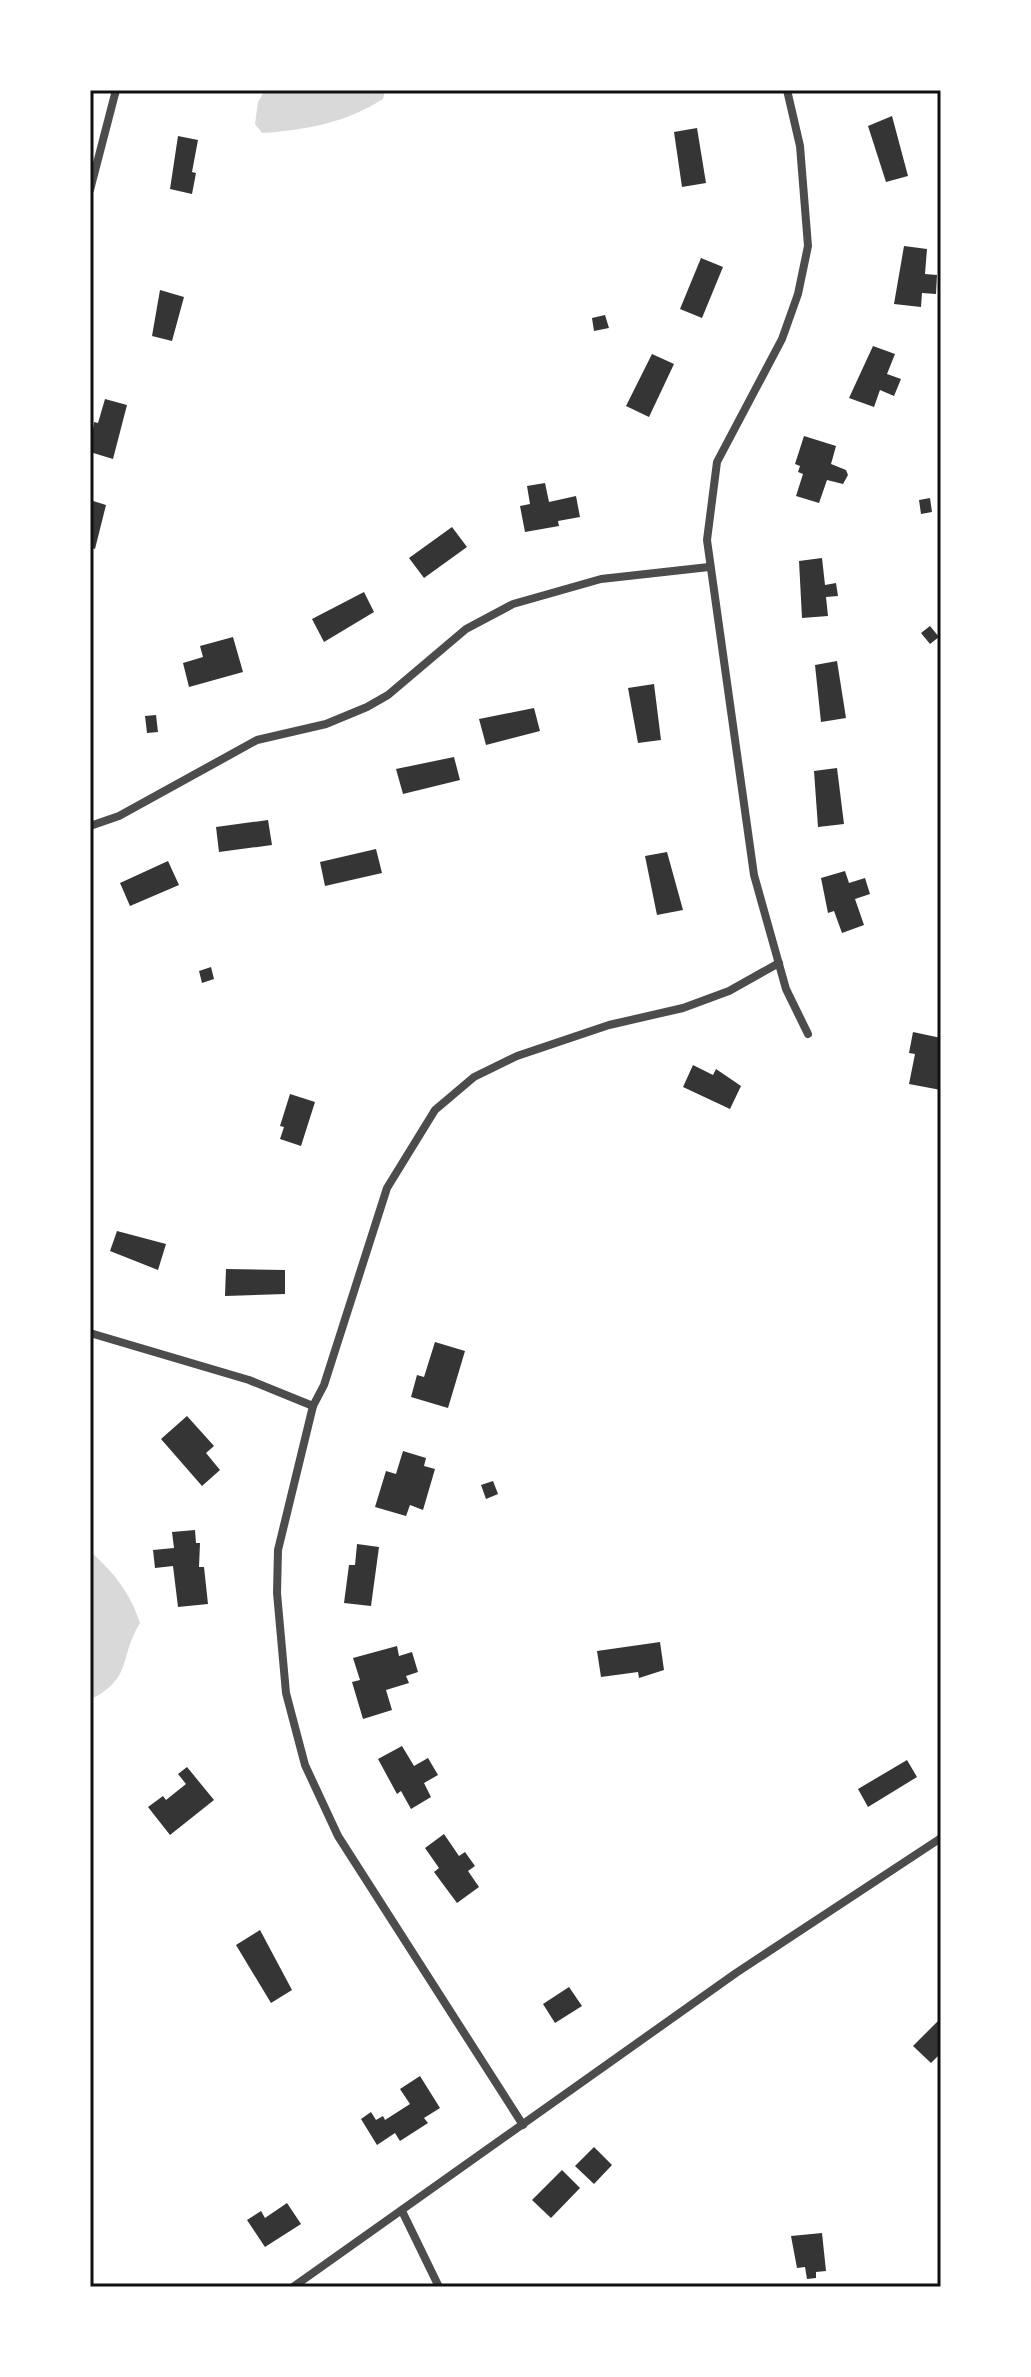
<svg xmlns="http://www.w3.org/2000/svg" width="1031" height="2377" viewBox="0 0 1031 2377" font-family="'Asap Condensed',sans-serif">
  <rect width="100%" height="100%" fill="#fff"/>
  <g fill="#d9d9d9">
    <path d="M265 90H385L383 99C345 123 306 130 262 133L255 124 258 102Z"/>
    <path d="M90 1551C114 1573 130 1592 140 1623 118 1659 134 1677 90 1700Z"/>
  </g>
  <g fill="#353535">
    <path d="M892 116 908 176 886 182 868 126Z"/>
    <path d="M697 128 706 183 682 187 674 132Z"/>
    <path d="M178 136 198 140 192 172 196 173 192 194 170 189Z"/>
    <path d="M904 246 927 249 925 274 937 275 936 294 922 293 921 307 894 304Z"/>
    <path d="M701 258 723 267 702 318 680 309Z"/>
    <path d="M160 290 184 297 172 341 152 336Z"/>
    <path d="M605 315 609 328 594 331 592 318Z"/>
    <path d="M873 346 895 354 887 374 901 379 894 396 880 390 874 407 849 398Z"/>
    <path d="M652 354 674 364 649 417 626 406Z"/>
    <path d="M105 399 127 405 113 459 90 452 94 422 98 423Z"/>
    <path d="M804 436 836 446 831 464 846 470 848 475 843 484 827 480 819 503 796 496 803 474 798 472 800 466 795 464Z"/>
    <path d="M545 483 549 502 576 496 580 517 558 521 559 526 525 532 520 506 530 504 527 486Z"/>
    <path d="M930 498 932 512 921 514 919 500Z"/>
    <path d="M90 500 106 505 95 549 90 547Z"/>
    <path d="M452 527 467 547 424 578 409 558Z"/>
    <path d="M822 558 825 585 836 583 838 596 826 597 828 616 802 618 799 561Z"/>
    <path d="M364 592 374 612 324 642 312 619Z"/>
    <path d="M930 626 939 637 930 644 921 633Z"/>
    <path d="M233 637 243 672 189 687 183 663 203 657 200 646Z"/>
    <path d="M837 661 846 718 821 722 815 665Z"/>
    <path d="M654 684 661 740 638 743 628 688Z"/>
    <path d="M534 708 540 731 486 745 479 719Z"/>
    <path d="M156 715 158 732 147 733 145 716Z"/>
    <path d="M454 757 460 780 403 794 396 769Z"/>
    <path d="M837 768 844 824 818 827 814 771Z"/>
    <path d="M268 820 272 845 219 852 216 827Z"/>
    <path d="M376 849 382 873 325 886 320 862Z"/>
    <path d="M667 852 683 910 657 915 645 856Z"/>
    <path d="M168 861 179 885 130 906 120 883Z"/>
    <path d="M845 871 849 883 865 878 870 894 855 899 864 925 842 933 834 911 828 913 821 878Z"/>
    <path d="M211 967 214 979 202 983 199 971Z"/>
    <path d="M913 1032 941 1038V1090L909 1084 915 1054 909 1053Z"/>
    <path d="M693 1065 713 1075 716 1069 741 1086 730 1109 683 1087Z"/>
    <path d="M290 1094 315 1102 301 1146 280 1139 284 1127 280 1126Z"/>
    <path d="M117 1231 166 1244 158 1270 110 1251Z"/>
    <path d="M226 1269 285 1270V1294L225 1296Z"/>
    <path d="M435 1342 465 1351 448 1408 411 1397 417 1375 424 1377Z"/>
    <path d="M187 1416 214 1446 206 1453 220 1470 202 1486 161 1439Z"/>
    <path d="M403 1451 426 1458 424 1466 435 1469 423 1510 410 1505 406 1516 375 1507 386 1471 396 1474Z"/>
    <path d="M493 1481 498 1494 486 1499 481 1485Z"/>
    <path d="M195 1530 196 1543H200L199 1567H204L208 1604 178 1607 173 1566 155 1568 153 1550 174 1548 172 1532Z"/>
    <path d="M357 1544 379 1547 371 1606 344 1603 349 1565H355Z"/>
    <path d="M660 1642 664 1670 639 1678 638 1672 601 1677 597 1651Z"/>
    <path d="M397 1646 399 1656 412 1652 418 1672 406 1676 409 1683 386 1690 392 1710 363 1719 352 1682 360 1680 353 1658Z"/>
    <path d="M402 1746 414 1766 428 1758 438 1775 424 1783 431 1797 411 1809 401 1791 397 1794 378 1759Z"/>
    <path d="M907 1760 917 1777 868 1807 858 1789Z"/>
    <path d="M187 1767 214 1800 170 1835 148 1807 163 1796 166 1800 186 1784 178 1774Z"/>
    <path d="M444 1834 459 1856 465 1852 475 1866 468 1871 479 1887 457 1903 434 1872 439 1868 425 1848Z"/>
    <path d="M260 1930 292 1990 271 2003 236 1945Z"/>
    <path d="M569 1987 582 2006 555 2023 543 2004Z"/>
    <path d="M941 2018V2053L931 2063 913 2046Z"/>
    <path d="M420 2076 440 2108 424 2118 428 2123 400 2141 395 2133 377 2145 361 2119 371 2112 376 2120 383 2116 385 2120 410 2104 400 2089Z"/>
    <path d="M594 2147 612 2165 594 2184 575 2166Z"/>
    <path d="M562 2170 580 2188 551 2218 532 2200Z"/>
    <path d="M287 2203 301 2224 265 2247 247 2220 261 2211 265 2218Z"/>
    <path d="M822 2233 826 2271 816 2272V2278L807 2279 805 2267 797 2268 791 2236Z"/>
  </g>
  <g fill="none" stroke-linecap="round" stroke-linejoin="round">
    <g stroke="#4c4c4c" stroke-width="8">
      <path d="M787 90 800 146 808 246 798 294 782 339 717 462 707 540 754 875 786 989 808 1034"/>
      <path d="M90 190 116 90"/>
      <path d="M90 826 119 816 257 740 326 724 367 707 388 695 466 629 513 604 601 579 709 567"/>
      <path d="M90 1333 249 1380 313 1406"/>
      <path d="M523 2125 338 1836 305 1765 286 1693 277 1593 278 1550 313 1406 324 1385 387 1188 435 1110 474 1077 517 1056 609 1025 683 1008 729 991 779 963"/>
      <path d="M402 2211 439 2287"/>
      <path d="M293 2287 736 1973 941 1838"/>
    </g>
  </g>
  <rect width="1031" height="2377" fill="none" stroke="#ffffff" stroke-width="184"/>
  <rect x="92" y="92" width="847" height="2193" fill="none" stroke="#111" stroke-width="3"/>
</svg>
